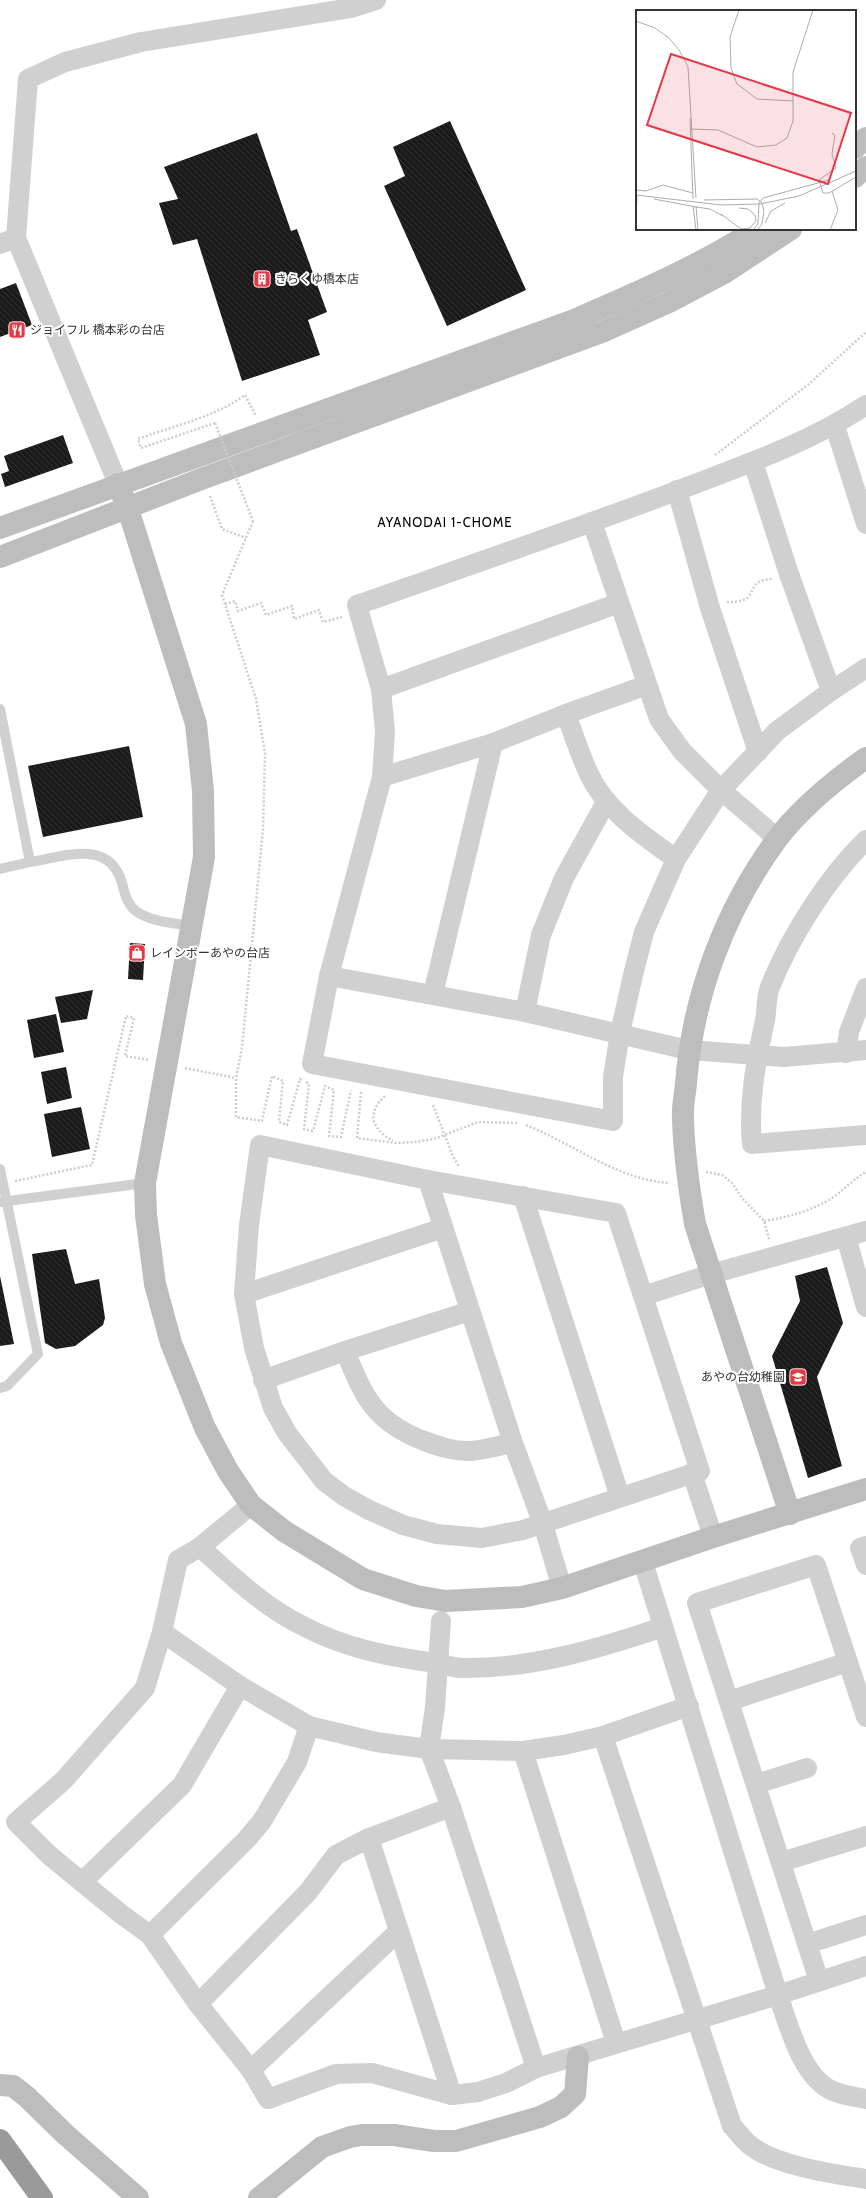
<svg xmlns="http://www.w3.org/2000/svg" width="866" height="2198" viewBox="0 0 866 2198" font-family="Cabin,'Noto Sans JP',sans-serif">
  <defs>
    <pattern id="building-back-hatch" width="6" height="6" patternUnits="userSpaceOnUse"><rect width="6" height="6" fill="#1a1a1a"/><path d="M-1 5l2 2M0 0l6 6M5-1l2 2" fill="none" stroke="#333"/></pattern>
  </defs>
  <rect width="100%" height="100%" fill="#fff"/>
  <g fill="url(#building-back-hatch)">
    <path d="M450 121 526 290 447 326 384 186 405 176 393 147Z"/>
    <path d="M257 133 291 231 297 229 327 312 308 320 320 355 242 381 197 239 173 245 159 203 178 199 164 167Z"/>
    <path d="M16 283 32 325 0 337V289Z"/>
    <path d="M63 435 73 463 5 487 1 474 9 471 4 456Z"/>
    <path d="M129 746 143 817 43 837 28 766Z"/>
    <path d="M130 943 145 944 143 980 128 979Z"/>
    <path d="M93 990 87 1019 61 1023 55 997Z"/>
    <path d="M56 1014 64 1052 34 1058 27 1020Z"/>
    <path d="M66 1067 72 1098 47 1104 41 1072Z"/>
    <path d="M81 1107 90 1149 52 1157 44 1114Z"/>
    <path d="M66 1249 75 1284 99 1279 105 1318 103 1325 75 1346 56 1349 45 1343 32 1254Z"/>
    <path d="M827 1267 843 1323 817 1377 842 1466 808 1478 772 1356 800 1301 795 1276Z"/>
    <path d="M0 1276 14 1344 0 1346Z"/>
  </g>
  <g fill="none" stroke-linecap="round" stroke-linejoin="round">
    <g stroke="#cdcdcd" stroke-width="2.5" stroke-dasharray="2 2" stroke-linecap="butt">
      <path d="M215 423 141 448 138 439C173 426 215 417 245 395L256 416"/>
      <path d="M715 455 809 384 866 332"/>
      <path d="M210 496 222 529 246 538"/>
      <path d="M253 521 222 595 256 699 265 753 263 829 242 1048 236 1078V1117L262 1121 272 1076 283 1081 279 1122 287 1125 300 1079 302 1080"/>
      <path d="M727 602C732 602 739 602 743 600 757 595 747 580 772 579"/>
      <path d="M225 604 235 601 238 611 261 603 266 615 292 606 294 619 319 610 323 622 342 617"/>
      <path d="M185 1068 236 1078"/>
      <path d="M306 1082 309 1084 304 1129 313 1131 325 1086 334 1090 329 1136 341 1137 351 1090"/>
      <path d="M361 1092 357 1138 396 1143 415 1142 434 1139 478 1122 517 1123"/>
      <path d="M385 1096C365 1114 373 1130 393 1141"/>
      <path d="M433 1105 452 1154 459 1167"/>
      <path d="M526 1125C574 1144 617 1180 670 1183"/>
      <path d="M706 1172 722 1175 732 1183 742 1198 764 1221 769 1239"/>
      <path d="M15 1181 92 1165 126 1016 134 1018 125 1056 149 1060"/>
      <path d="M764 1221C787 1217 808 1212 829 1200 842 1192 852 1180 866 1172"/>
    </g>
    <g stroke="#d0d0d0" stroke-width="10">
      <path d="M0 709 30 862C64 857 109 838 122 883 125 894 127 905 137 912 153 922 173 923 191 926"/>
      <path d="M0 869 30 862"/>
      <path d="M0 1169 38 1354 7 1386 0 1388"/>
      <path d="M0 1202 145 1183"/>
    </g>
    <g stroke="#d0d0d0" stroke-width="20">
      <path d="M0 244 16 238"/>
      <path d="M866 405C806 445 738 467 671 493 567 532 462 568 357 605L381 689 385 732 382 777 329 976 312 1064 613 1121V1077L620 1033 633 975 644 932 676 859 721 790 777 731 831 691 866 668"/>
      <path d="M835 426 866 524"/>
      <path d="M753 462 789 574 831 691"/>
      <path d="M118 484 16 238 28 79 65 62 141 42 351 8 376 0"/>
      <path d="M677 490 710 608 758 752"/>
      <path d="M592 522 659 719 682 751 721 790 778 839"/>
      <path d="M381 689 619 603"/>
      <path d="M566 714C573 733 580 755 589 774 606 811 644 836 676 859"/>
      <path d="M382 777 493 743 566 714 647 685"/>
      <path d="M866 840C827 878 790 937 770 987 766 997 767 1010 765 1020 756 1062 748 1101 752 1144L866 1135"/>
      <path d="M329 976 525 1012 688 1050 784 1057 866 1050"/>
      <path d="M433 994 493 743"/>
      <path d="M525 1012 541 935 564 878 606 802"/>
      <path d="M846 1053 849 1032 866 988"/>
      <path d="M260 1145 428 1180 616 1213 700 1471 523 1530 482 1538 437 1534 403 1525 369 1510 344 1496 324 1481 287 1433 273 1408 254 1348 244 1294 249 1225Z"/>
      <path d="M428 1180 513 1443 543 1524 562 1588"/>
      <path d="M523 1196 620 1497"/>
      <path d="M846 1237 866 1307"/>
      <path d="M244 1294 443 1228"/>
      <path d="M643 1296 711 1274 866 1231"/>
      <path d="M345 1351C365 1399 375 1423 427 1442 441 1447 453 1451 468 1451 483 1451 499 1445 513 1443"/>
      <path d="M263 1380 345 1351 470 1311"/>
      <path d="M692 1473 713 1537"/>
      <path d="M251 1505 200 1547 178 1560 162 1632 145 1688 63 1781 16 1822 49 1855 121 1914 150 1935 198 2004 251 2070 268 2099 336 2074 372 2073 452 2095 478 2092 506 2083 536 2068 778 1995 643 1562"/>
      <path d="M866 1546 860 1548 866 1565"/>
      <path d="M200 1547C232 1576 264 1607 303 1626 344 1648 390 1657 436 1663 444 1664 453 1668 462 1668 531 1669 598 1649 663 1627"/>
      <path d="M441 1621 435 1707 429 1749 451 1807 536 2068"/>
      <path d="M162 1632 240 1686 309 1726 376 1742 429 1749 523 1751 564 1745 603 1736 689 1706"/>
      <path d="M729 1701 848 1662"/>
      <path d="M603 1736 732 2126C738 2132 744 2141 751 2146 777 2166 834 2174 866 2179"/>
      <path d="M523 1751 616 2043"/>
      <path d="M756 1784 807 1768"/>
      <path d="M369 1838 452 2095"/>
      <path d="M781 1862 866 1836"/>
      <path d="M82 1882 182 1785 240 1686"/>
      <path d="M150 1935 247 1839 262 1821 297 1762 309 1726"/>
      <path d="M807 1944 866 1925"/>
      <path d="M866 1966 778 1995C789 2025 801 2077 833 2091 842 2095 856 2097 866 2099"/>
      <path d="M819 1981 697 1603 816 1565 866 1717"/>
      <path d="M198 2004 308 1892 336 1855 369 1838 451 1807"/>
      <path d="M251 2070 399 1931"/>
    </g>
    <g stroke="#bdbdbd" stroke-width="22">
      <path d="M855 148 866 138"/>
      <path d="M855 177 866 167"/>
      <path d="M118 484 128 509 196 724 203 791 204 857 145 1183 146 1215 155 1284 171 1343 205 1428 228 1471 251 1505 284 1531 363 1579 416 1596 446 1601 522 1597 562 1588 713 1537 866 1489"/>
      <path d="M0 528 574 320C637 293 699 266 757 229"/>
      <path d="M0 557 204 478 602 332 669 302 724 273 791 229"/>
      <path d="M790 1514 695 1224C689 1189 684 1154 683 1119 682 1107 685 1095 686 1083 693 995 725 910 777 839 800 809 835 780 866 758"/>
      <path d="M0 2085 13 2086 27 2097 66 2135 138 2198"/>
      <path d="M259 2198 322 2147 350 2137 362 2135H394L434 2141H456L540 2117 561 2107 575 2094 578 2057"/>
    </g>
    <path stroke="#9a9a9a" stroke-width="22" d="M0 2140 42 2198"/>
    <path stroke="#cdcdcd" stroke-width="2.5" stroke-dasharray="2 2" stroke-linecap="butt" d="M215 423 253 521"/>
  </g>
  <defs>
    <symbol id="building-square" viewBox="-11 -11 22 22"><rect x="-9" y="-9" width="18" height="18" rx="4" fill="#e63946" stroke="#fff"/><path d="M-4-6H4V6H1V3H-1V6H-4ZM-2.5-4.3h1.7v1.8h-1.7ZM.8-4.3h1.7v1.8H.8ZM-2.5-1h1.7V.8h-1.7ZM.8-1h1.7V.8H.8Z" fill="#fff"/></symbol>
    <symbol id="restaurant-square" viewBox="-11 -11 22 22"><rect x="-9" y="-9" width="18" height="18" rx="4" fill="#e63946" stroke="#fff"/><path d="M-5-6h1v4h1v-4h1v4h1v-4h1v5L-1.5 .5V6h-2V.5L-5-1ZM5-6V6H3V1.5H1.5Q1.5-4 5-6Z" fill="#fff"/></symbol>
    <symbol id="shop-square" viewBox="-11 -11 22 22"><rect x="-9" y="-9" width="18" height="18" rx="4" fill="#e63946" stroke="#fff"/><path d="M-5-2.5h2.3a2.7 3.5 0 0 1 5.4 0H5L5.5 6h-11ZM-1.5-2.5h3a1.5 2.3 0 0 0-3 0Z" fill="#fff"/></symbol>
    <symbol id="school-square" viewBox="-11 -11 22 22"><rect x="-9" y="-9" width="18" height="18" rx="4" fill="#e63946" stroke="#fff"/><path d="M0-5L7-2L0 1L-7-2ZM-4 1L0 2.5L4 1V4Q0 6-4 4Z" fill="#fff"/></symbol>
  </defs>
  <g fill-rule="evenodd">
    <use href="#building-square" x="252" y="269" width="20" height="20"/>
    <use href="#restaurant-square" x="7" y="320" width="20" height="20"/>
    <use href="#shop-square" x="127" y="943" width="20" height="20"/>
    <use href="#school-square" x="788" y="1367" width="20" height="20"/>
  </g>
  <g text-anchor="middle" stroke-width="4" stroke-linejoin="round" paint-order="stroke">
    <g font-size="12" fill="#333" stroke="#fff" text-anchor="start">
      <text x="275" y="283">きらくゆ橋本店</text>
      <text x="30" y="334">ジョイフル 橋本彩の台店</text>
      <text x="150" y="957">レインボーあやの台店</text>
      <text x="785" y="1381" text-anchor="end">あやの台幼稚園</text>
    </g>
    <g font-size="13" letter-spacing="1" fill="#000" stroke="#fff">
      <text x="445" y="527">AYANODAI 1-CHOME</text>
    </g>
  </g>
  <g transform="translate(636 10)">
    <rect width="220" height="220" fill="#fff"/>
    <path fill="none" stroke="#cfe2ee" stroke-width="2" d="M0 198 1 185"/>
    <path fill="none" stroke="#adadad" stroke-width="1" d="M103 0 94 27 95 58 101 74 121 89 157 91M0 11 19 18 33 28 43 40 52 57 60 188M54 108 57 189M54 119 82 120 121 137 140 135 151 128 157 111V62L177 0M196 123 199 125 196 144 200 158 183 170 187 183H193L220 167M0 180 10 181 27 175 57 183M0 185 85 195 124 194 163 186 220 161M18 189 60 197M68 190 121 189 126 193 128 201 126 214 122 219M57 196 60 220M60 196 62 220M60 197 74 199 87 206M85 204 105 219 114 218 120 211 119 205 112 199 103 198M129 213 135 201 149 193M117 220 122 214 123 193 127 188 193 170M194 220 202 200 196 181"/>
    <path fill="#e63946" fill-opacity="0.15" stroke="#e63946" stroke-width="2" d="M35 44 215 103 192 174 11 115Z"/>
    <rect width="220" height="220" fill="none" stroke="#333" stroke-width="2"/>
  </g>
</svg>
